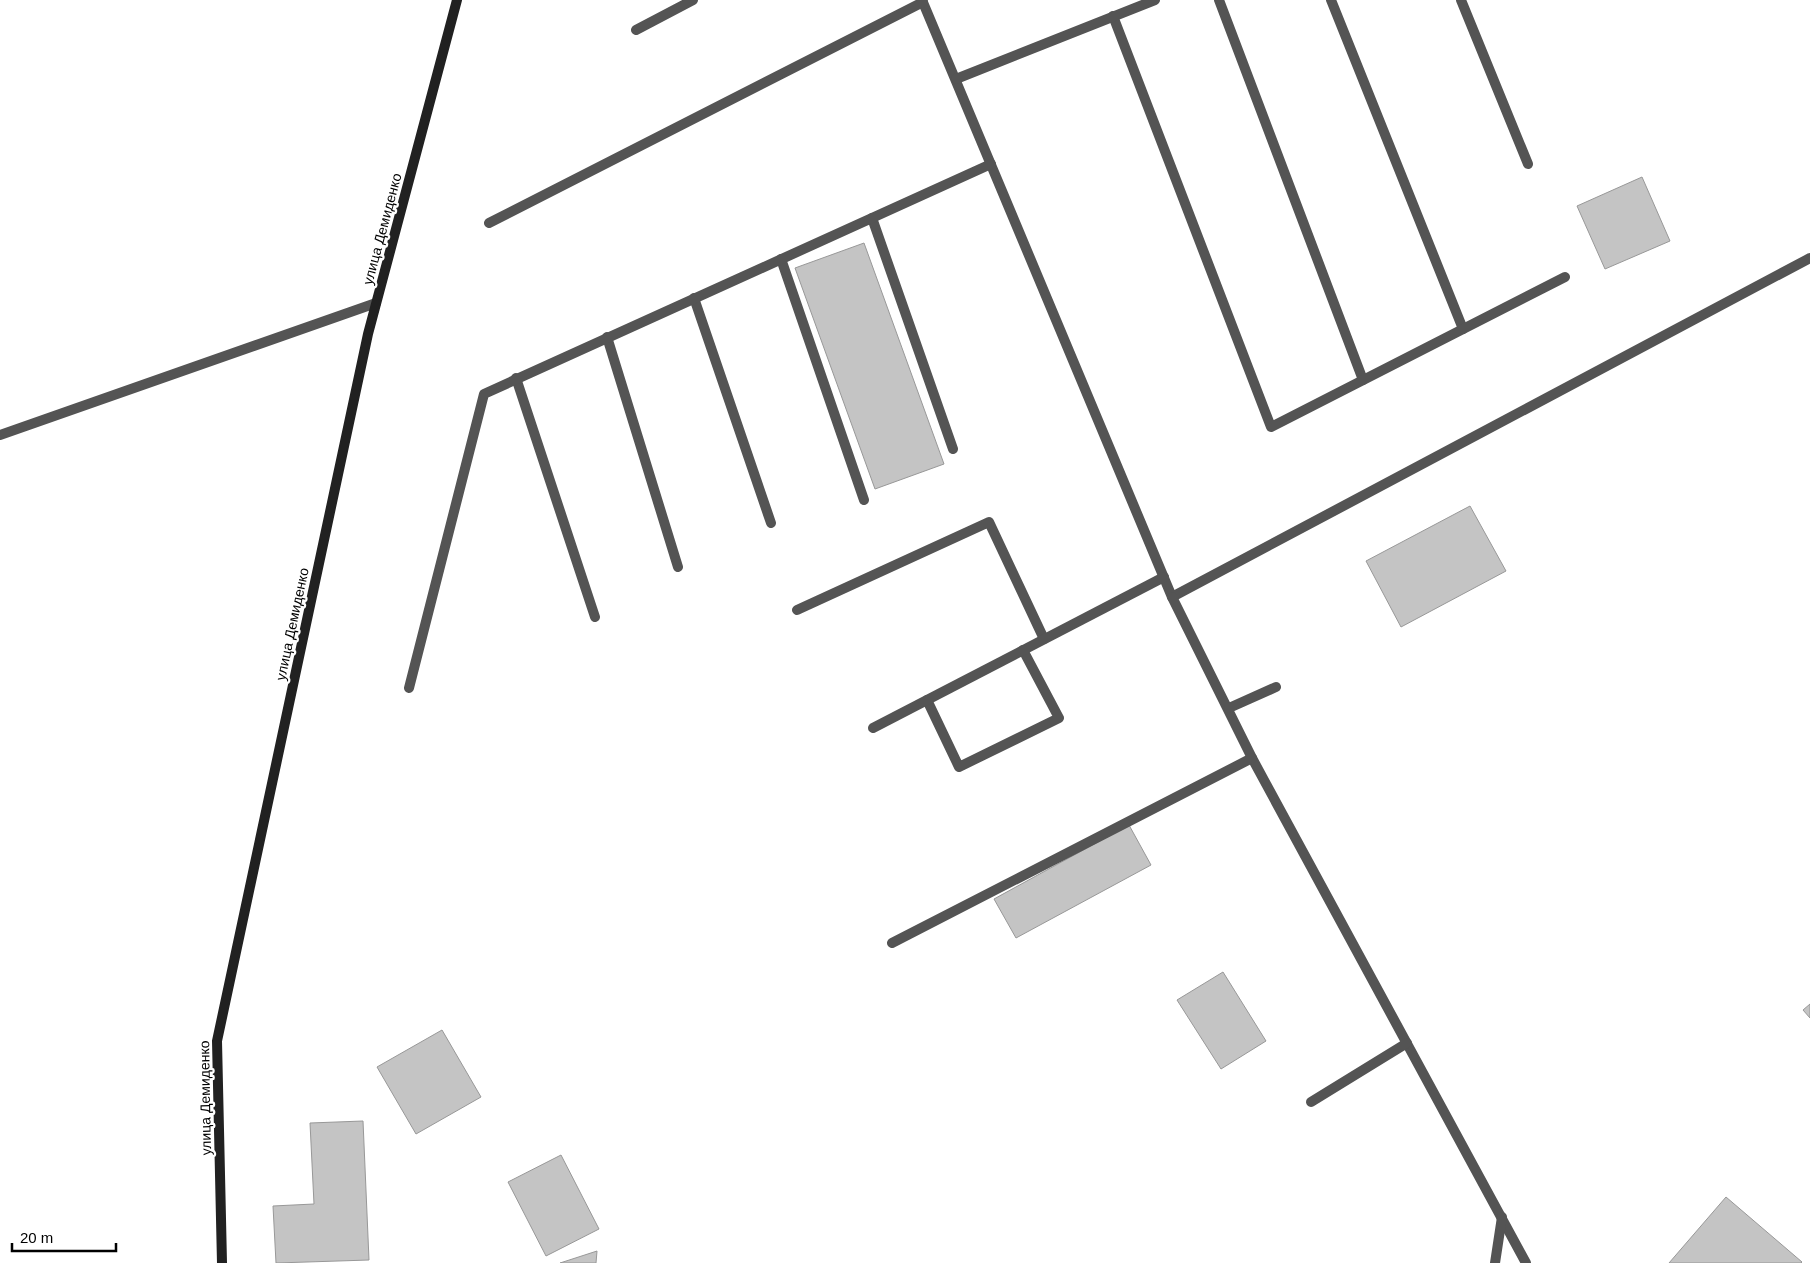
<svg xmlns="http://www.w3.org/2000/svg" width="1810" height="1263" viewBox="0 0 1810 1263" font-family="Helvetica,sans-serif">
  <rect width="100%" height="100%" fill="#fff"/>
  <g fill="#c4c4c4" stroke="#989898">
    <path d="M1642 177 1670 241 1605 269 1577 206Z"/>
    <path d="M864 243 944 464 875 489 795 268Z"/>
    <path d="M1470 506 1506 571 1401 627 1366 561Z"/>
    <path d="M1129 825 1151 865 1016 938 994 899Z"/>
    <path d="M1223 972 1266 1041 1221 1069 1177 1000Z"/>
    <path d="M1810 1004V1018L1803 1010Z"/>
    <path d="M442 1030 481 1097 416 1134 377 1067Z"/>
    <path d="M363 1121 369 1260 276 1263 273 1206 314 1204 310 1123Z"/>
    <path d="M561 1155 599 1229 546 1256 508 1182Z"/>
    <path d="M1726 1197 1802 1262 1801 1263H1669Z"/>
    <path d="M597 1251 596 1263H560Z"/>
  </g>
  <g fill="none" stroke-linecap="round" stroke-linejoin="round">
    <g stroke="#545454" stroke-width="10">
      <path d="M922 0 1172 597 1810 258"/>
      <path d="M1219 0 1363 380"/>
      <path d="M1331 0 1463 329"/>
      <path d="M1461 0 1528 164"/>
      <path d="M1113 16 1271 427 1565 277"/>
      <path d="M636 30 693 0"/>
      <path d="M956 79 1155 0"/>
      <path d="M872 218 953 449"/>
      <path d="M489 223 923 2"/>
      <path d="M781 259 864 500"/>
      <path d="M694 298 771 523"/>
      <path d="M607 337 678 567"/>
      <path d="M516 378 595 617"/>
      <path d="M0 435 376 303"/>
      <path d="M1172 597 1252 758 1526 1263"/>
      <path d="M797 610 989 522 1044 639"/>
      <path d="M409 688 484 394 991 164"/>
      <path d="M927 700 959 767 1059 718 1023 650"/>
      <path d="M1229 708 1276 687"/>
      <path d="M873 728 1164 577"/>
      <path d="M892 943 1252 758"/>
      <path d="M1311 1102 1407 1043"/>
      <path d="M1495 1263 1502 1217"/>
    </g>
    <path stroke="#212121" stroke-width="10" d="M222 1263 217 1041 368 334 457 0"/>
  </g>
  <g text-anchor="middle" stroke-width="4.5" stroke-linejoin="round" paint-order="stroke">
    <g font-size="14" fill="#000" stroke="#fff">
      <text transform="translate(382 229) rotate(-75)" y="5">улица Демиденко</text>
      <text transform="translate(292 624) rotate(-78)" y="5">улица Демиденко</text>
      <text transform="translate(205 1098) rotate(-91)" y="5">улица Демиденко</text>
    </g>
  </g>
  <path d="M12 1243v8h104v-8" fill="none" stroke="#000000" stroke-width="2.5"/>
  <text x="20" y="1243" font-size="15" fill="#000000" stroke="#ffffff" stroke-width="4" paint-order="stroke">20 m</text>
</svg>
